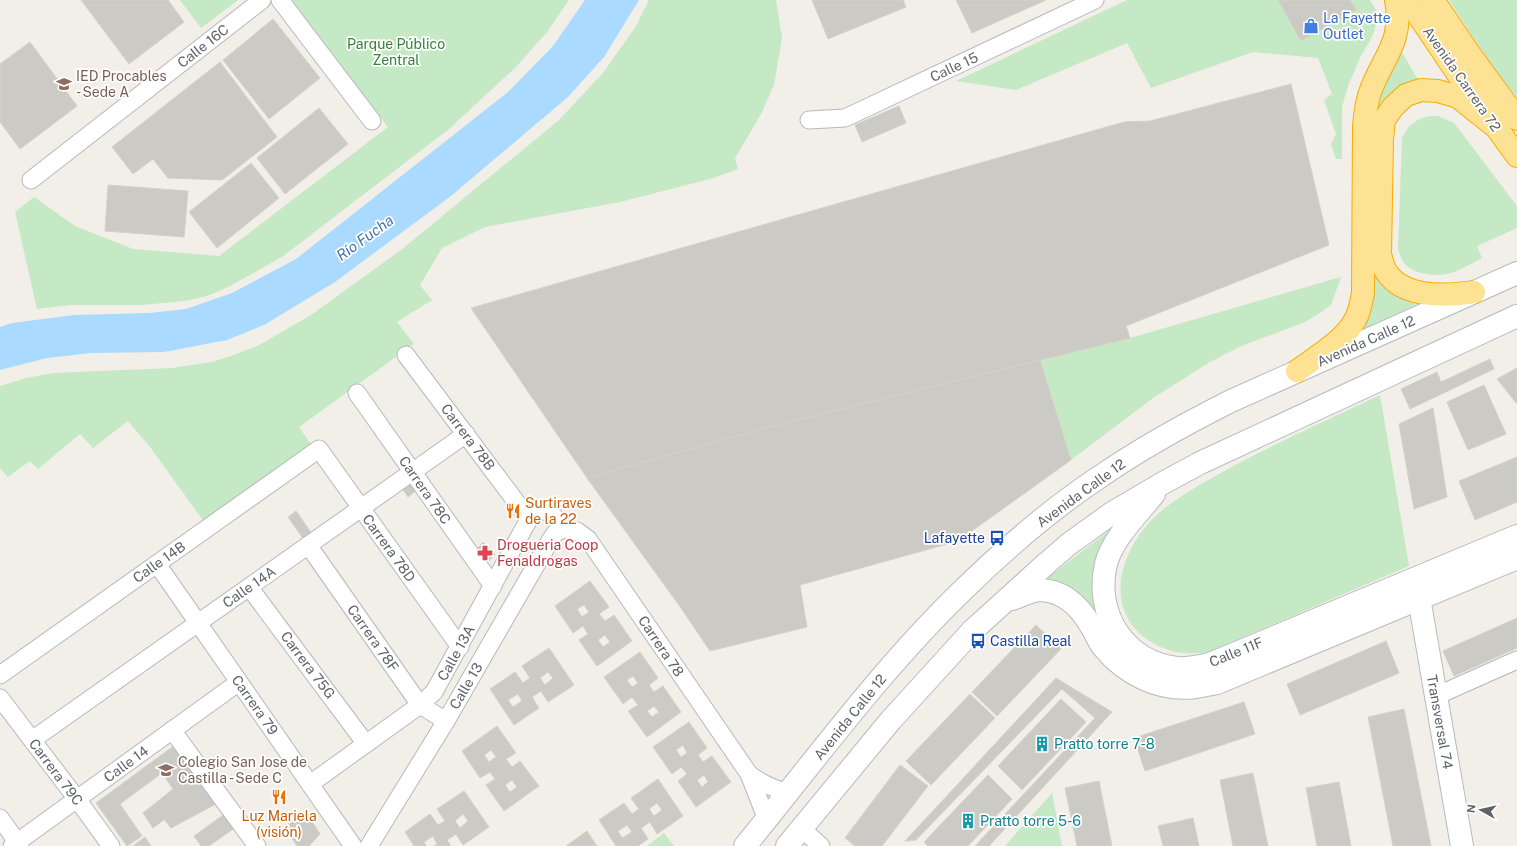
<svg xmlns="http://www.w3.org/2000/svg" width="1517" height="846" viewBox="0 0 1517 846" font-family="'Public Sans',sans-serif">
  <rect width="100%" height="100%" fill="#f1efe8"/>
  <g fill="#c5e8c5">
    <path d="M180 0H238L201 28Z"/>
    <path d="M292 0H569L547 32 515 68 449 129 282 257 228 287 207 296 185 301 142 305H70L37 309 15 212 34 197 75 226 133 249 219 256 388 127Z"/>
    <path d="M649 0H776L782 38 774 85 761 114 735 158 738 169 710 179 620 202 485 227 442 248 420 285 432 300 397 322 414 344 299 427 312 446 205 523 150 447 128 421 93 448 80 434 38 469 30 461 8 477 0 468V386L26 378 53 373 172 368 212 362 234 355 259 345 311 315 401 250 559 120 603 73 636 26Z"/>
    <path d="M1127 0H1370L1379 15 1373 35 1361 56 1349 83 1342 107V159H1336L1331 144 1336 134 1324 100 1332 94 1318 58 1253 52 1151 88 1127 43 1016 90 956 81Z"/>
    <path d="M1449 0H1517V98L1495 70Z"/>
    <path d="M1400 49 1420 83 1398 95 1375 256 1423 301 1358 333 1375 104Z"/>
    <path d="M1430 116H1438L1454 123 1517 206V228L1477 246 1482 258C1473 263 1464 268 1454 272 1440 277 1418 276 1406 265 1402 261 1400 255 1398 249L1402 138C1408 125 1417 118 1430 116Z"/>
    <path d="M1341 277 1331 305 1317 315 1303 323 1241 346 1210 362 1153 398 1071 460 1040 360 1130 338Z"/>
    <path d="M1380 395 1409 566 1208 652C1200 653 1191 654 1183 653 1164 651 1143 640 1132 625 1105 587 1130 538 1160 512 1178 497 1199 485 1219 474 1271 445 1326 421 1380 395Z"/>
    <path d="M1123 520C1112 538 1099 561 1098 582 1097 624 1126 668 1169 673 1187 675 1205 669 1223 665L1517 541V547L1224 669C1211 674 1197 679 1183 680 1161 682 1134 671 1119 655 1113 648 1107 640 1103 633 1094 620 1087 602 1074 593 1065 586 1053 584 1042 582Z"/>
    <path d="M1052 793 1062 846H1005Z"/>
    <path d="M664 833 674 846H647Z"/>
  </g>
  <path fill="#aadaff" d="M585 0H639L604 57 568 97 451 196 335 282 264 325 227 340 164 352 91 353 47 358 0 370V327L12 323 74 315 149 313 186 309 232 293 296 259 508 92 553 46Z"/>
  <g fill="#cccac5" stroke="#d6d1c6" fill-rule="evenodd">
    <path d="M81 0H168L184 22 129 64Z"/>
    <path d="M812 0H903L906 7 828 39Z"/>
    <path d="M956 0H1046L972 33Z"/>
    <path d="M1278 0H1350L1356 10 1301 41Z"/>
    <path d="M273 19 320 78 269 119 223 60Z"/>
    <path d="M30 42 77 106 20 149 0 122V64Z"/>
    <path d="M220 62 277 137 222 180 168 178 153 159 133 174 112 147Z"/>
    <path d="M1291 84 1329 245 1126 326 1130 338 765 428 587 478 471 308 1124 122 1150 121Z"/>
    <path d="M899 106 906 123 862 142 855 125Z"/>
    <path d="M319 108 348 144 285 194 257 158Z"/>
    <path d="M251 163 279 198 217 248 189 212Z"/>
    <path d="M108 185 188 191 184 237 105 231Z"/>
    <path d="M1490 359 1494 369 1410 409 1401 389 1437 372 1441 382Z"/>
    <path d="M1040 360 1071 460 958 541 800 585 807 627 710 651 681 608 587 478 765 428Z"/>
    <path d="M1517 368V404L1497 379Z"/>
    <path d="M1484 385 1506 434 1468 450 1447 402Z"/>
    <path d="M1433 408 1447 497 1414 509 1399 424Z"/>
    <path d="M1517 457V502L1475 520 1459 481Z"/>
    <path d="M413 479 419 488 408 497 401 487Z"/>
    <path d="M296 511 312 534 304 540 288 517Z"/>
    <path d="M483 542 495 554 488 562 475 551Z"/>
    <path d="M590 581 609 607 599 614 605 621 614 615 632 641 597 666 579 640 588 634 583 626 573 633 555 606ZM584 605 589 612 582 617 577 609ZM605 635 610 642 603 647 598 640Z"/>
    <path d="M1517 618V648L1454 676 1443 651Z"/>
    <path d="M1036 625 1061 649 997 716 972 692Z"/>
    <path d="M1386 641 1399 673 1300 715 1287 684Z"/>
    <path d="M549 648 574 685 548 702 541 691 532 697 539 708 514 725 490 689 515 672 523 683 530 678 522 666ZM548 672 553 678 545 685 540 678ZM518 694 522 701 513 707 508 700Z"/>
    <path d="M640 652 658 678 649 685 654 692 663 686 681 712 647 737 628 711 638 705 632 697 623 704 604 677ZM633 676 638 683 632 687 627 680ZM654 706 659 712 652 717 647 711Z"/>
    <path d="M1056 678 1112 712 1047 783 989 846H975L1095 718 1062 689 916 840 905 841Z"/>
    <path d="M970 694 995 718 931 785 906 761Z"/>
    <path d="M1061 699 1086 722 1022 790 998 766Z"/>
    <path d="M1244 702 1255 734 1145 771 1134 738Z"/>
    <path d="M1404 709 1431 846H1393L1368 717Z"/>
    <path d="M689 722 707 748 698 755 703 762 712 756 731 782 696 807 678 781 687 774 681 767 672 774 653 747ZM683 745 687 753 681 757 676 750ZM704 775 708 782 702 787 697 780Z"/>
    <path d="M497 726 516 753 506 759 512 767 520 761 539 786 504 811 486 785 495 779 490 772 480 778 462 751ZM491 750 496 757 489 762 484 755ZM512 780 517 787 510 792 505 785Z"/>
    <path d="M175 745 205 789 153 828 143 813 173 789 162 773 120 804 142 836 127 846 96 803Z"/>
    <path d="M900 765 928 786 882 846H855L845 838Z"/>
    <path d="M1253 773 1268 846H1233L1220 780Z"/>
    <path d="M988 775 1012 799 968 846H928L924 842Z"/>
    <path d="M658 779 683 816 657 834 650 822 641 828 648 839 638 846H616L599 820 624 803 632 814 639 809 631 798ZM657 803 662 810 654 816 649 809ZM627 825 632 832 622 838 618 831Z"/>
    <path d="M1099 781 1112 846H1077L1065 788Z"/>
    <path d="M1339 782 1351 846H1317L1306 788Z"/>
    <path d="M205 789 216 804 171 828 164 819Z"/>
    <path d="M464 791 489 827 463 845 456 834 447 840 451 846H434L437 844 433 836 424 842 426 846H414L405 832 430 814 438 825 445 821 437 809ZM463 814 468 821 460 828 455 821Z"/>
    <path d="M306 812 320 834 309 846H297L284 827Z"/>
    <path d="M226 813 236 827 209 846H201L194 836Z"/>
    <path d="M1193 818 1199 846H1163L1158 826Z"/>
    <path d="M587 831 597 846H566Z"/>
    <path d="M145 837 151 846H133Z"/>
  </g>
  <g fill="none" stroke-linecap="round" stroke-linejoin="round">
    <defs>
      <g id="street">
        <path d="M280 0 372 121"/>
        <path d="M809 120 845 118 1095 0"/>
        <path d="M31 180 262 0"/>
        <path d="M406 355 529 519"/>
        <path d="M357 393 493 586"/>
        <path d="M565 529 577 531 588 539 749 774 767 820"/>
        <path d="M308 545 420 705 446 721"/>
        <path d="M157 564 353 846"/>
        <path d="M249 587 366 744"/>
        <path d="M0 675 319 449 460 647"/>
        <path d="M1436 696 1517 660"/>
        <path d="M0 698 77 799 111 846"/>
        <path d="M172 730 257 846"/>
        <path d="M32 740 466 434"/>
        <path d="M749 774C762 784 773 789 789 793"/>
        <path d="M310 784 420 705 434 692 529 519C544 502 554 515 565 529"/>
        <path d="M0 818 20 846"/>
        <path d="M801 828 821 846"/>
        <path d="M12 846 239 682"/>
        <path d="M369 846 446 721 551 539 556 532 565 529"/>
      </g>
      <g id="secondary">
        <path d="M1154 494C1138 514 1112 539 1106 564 1094 614 1125 662 1177 668 1188 669 1199 666 1210 664L1517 536"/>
        <path d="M1419 598 1462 846"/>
        <path d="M1012 599C1021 596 1032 590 1041 590 1064 591 1080 607 1091 626 1095 632 1098 641 1103 647 1125 674 1160 692 1196 687 1203 686 1210 684 1217 683L1517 558"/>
        <path d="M745 846C816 759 883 667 964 589 1005 549 1050 510 1098 478 1140 449 1185 424 1231 401L1517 273"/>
        <path d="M787 846 891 720 972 631 1048 562 1069 544 1112 513 1163 483 1200 463 1517 316"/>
      </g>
      <g id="highway">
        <path d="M1408 0 1460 77 1517 156"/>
        <path d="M1433 0 1471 56 1517 119"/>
        <path d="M1474 292C1447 296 1402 299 1385 270 1383 266 1382 260 1380 255L1382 139 1384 120 1393 107 1406 95 1421 90 1438 91 1458 97 1493 125"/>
        <path d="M1297 371C1316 357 1344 341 1355 320 1360 312 1361 302 1363 293L1364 126C1365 112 1367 99 1372 87 1386 53 1403 40 1396 0"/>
      </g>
    </defs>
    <use href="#street" stroke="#b5b8bc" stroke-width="19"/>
    <use href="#secondary" stroke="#b6babf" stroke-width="24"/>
    <use href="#highway" stroke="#f9ab00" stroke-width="24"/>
    <use href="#street" stroke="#fff" stroke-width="17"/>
    <use href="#secondary" stroke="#fff" stroke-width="22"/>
    <use href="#highway" stroke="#fde293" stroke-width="22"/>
  </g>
  <defs>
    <symbol id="shop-bare" viewBox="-9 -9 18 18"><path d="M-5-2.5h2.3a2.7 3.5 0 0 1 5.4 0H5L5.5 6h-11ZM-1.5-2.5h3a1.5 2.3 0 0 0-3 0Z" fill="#3f7fe0" stroke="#fff" stroke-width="2.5" paint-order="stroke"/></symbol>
    <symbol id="school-bare" viewBox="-9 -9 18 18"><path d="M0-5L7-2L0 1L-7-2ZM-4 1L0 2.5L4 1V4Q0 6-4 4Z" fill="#8d6e63" stroke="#fff" stroke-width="2.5" paint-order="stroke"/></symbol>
    <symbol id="restaurant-bare" viewBox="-9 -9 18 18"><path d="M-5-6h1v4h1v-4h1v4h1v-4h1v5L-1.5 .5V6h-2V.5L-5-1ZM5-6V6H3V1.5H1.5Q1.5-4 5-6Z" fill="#e8710a" stroke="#fff" stroke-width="2.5" paint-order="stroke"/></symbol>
    <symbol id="bus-bare" viewBox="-9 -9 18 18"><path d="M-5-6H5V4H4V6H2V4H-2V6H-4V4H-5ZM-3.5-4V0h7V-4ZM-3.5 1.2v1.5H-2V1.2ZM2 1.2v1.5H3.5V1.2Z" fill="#1a4fb4" stroke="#fff" stroke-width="2.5" paint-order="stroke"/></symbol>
    <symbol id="pharmacy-bare" viewBox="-9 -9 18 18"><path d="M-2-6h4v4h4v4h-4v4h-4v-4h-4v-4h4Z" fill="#e0444e" stroke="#fff" stroke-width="2.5" paint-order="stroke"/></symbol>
    <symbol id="building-bare" viewBox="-9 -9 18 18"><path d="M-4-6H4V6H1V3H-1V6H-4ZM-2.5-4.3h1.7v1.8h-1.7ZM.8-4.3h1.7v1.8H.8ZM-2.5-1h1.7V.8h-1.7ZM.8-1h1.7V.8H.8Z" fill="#0f9aa8" stroke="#fff" stroke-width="2.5" paint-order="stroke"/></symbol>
  </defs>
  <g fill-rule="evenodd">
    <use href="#shop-bare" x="1300" y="15" width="22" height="22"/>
    <use href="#school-bare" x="53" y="73" width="22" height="22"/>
    <use href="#restaurant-bare" x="502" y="500" width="22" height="22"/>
    <use href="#bus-bare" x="986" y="527" width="22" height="22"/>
    <use href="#pharmacy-bare" x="474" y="542" width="22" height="22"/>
    <use href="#bus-bare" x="967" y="630" width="22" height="22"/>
    <use href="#building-bare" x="1031" y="733" width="22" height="22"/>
    <use href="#school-bare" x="155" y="759" width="22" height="22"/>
    <use href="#restaurant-bare" x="268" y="786" width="22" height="22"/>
    <use href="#building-bare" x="957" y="810" width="22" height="22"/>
  </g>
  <g text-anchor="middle" stroke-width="3.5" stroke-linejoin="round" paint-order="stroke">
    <g font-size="14" fill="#366cbe" stroke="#fff" text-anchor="start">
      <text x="1323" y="23">La Fayette<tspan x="1323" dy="16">Outlet</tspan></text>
    </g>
    <g font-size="14" fill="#348238" stroke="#fff">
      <text x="396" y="49">Parque Público<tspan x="396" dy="16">Zentral</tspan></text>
    </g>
    <g font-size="14" fill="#5f6368" stroke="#fff">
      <text transform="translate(203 46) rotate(-38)" y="5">Calle 16C</text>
      <text transform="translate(954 67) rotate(-25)" y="5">Calle 15</text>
      <text transform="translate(1462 79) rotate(55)" y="5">Avenida Carrera 72</text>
      <text transform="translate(1366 341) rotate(-24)" y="5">Avenida Calle 12</text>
      <text transform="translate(468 437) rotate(53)" y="5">Carrera 78B</text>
      <text transform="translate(425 490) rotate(55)" y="5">Carrera 78C</text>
      <text transform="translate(1081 493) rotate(-36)" y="5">Avenida Calle 12</text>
      <text transform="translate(389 548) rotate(54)" y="5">Carrera 78D</text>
      <text transform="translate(159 562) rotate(-35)" y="5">Calle 14B</text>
      <text transform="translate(249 587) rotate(-35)" y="5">Calle 14A</text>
      <text transform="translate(373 638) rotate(55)" y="5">Carrera 78F</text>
      <text transform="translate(661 646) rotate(56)" y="5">Carrera 78</text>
      <text transform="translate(1236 652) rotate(-22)" y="5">Calle 11F</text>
      <text transform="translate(456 653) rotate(-61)" y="5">Calle 13A</text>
      <text transform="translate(308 665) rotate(53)" y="5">Carrera 75G</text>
      <text transform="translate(466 686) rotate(-60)" y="5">Calle 13</text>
      <text transform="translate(255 705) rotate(55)" y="5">Carrera 79</text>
      <text transform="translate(850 717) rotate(-51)" y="5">Avenida Calle 12</text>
      <text transform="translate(1440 722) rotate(80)" y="5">Transversal 74</text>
      <text transform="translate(126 764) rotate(-36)" y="5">Calle 14</text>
      <text transform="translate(56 772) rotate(53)" y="5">Carrera 79C</text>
    </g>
    <g font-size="14" fill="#785e54" stroke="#fff" text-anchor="start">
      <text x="76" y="81">IED Procables<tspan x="76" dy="16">- Sede A</tspan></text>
      <text x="178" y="767">Colegio San Jose de<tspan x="178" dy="16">Castilla - Sede C</tspan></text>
    </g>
    <g font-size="14" fill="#c56008" stroke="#fff" text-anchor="start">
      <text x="525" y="508">Surtiraves<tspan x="525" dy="16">de la 22</tspan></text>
      <text x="279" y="821" text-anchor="middle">Luz Mariela<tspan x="279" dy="16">(visión)</tspan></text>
    </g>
    <g font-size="14" fill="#164399" stroke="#fff" text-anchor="end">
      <text x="985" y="543">Lafayette</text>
      <text x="990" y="646" text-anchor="start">Castilla Real</text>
    </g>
    <g font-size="14" fill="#be3a42" stroke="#fff" text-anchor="start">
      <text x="497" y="550">Drogueria Coop<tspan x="497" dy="16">Fenaldrogas</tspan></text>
    </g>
    <g font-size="14" fill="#0d838f" stroke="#fff" text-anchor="start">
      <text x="1054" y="749">Pratto torre 7-8</text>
      <text x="980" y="826">Pratto torre 5-6</text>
    </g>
    <g font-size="15" font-style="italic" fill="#4174aa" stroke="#fff">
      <text transform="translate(365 238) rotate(-36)" y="5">Río Fucha</text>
    </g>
  </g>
  <g transform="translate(1481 810) rotate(278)" stroke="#ffffff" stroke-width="3" paint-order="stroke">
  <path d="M0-3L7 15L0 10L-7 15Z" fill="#5f6368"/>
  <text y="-6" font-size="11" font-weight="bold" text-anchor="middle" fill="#5f6368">N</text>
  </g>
</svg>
